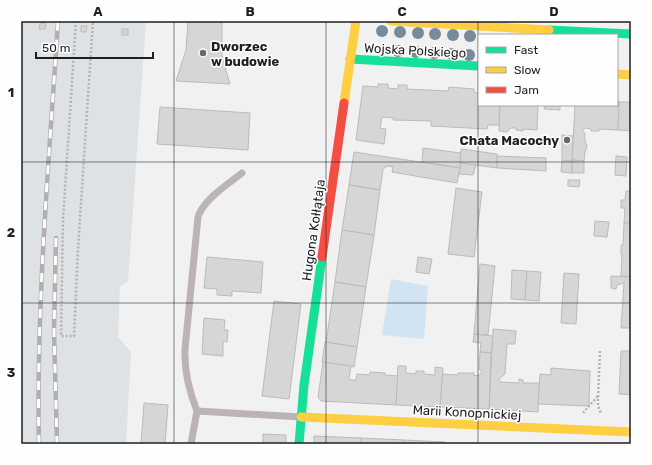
<svg xmlns="http://www.w3.org/2000/svg" width="652" height="465" viewBox="0 0 652 465" font-family="Rubik,sans-serif">
  <rect width="100%" height="100%" fill="#f1f1f1"/>
  <path fill="#dee2e4" d="M21 21H146L128 281 120 286 118 337 131 352 126 444H21Z"/>
  <path fill="#d2e3f2" d="M391 279 428 286 424 339 382 335Z"/>
  <g fill="#d6d6d6" stroke="#bbb">
    <path d="M188 21H222V57L230 84 176 81 186 50Z"/>
    <path d="M40 23H46L45 29H39Z"/>
    <path d="M81 26H87L86 32H81Z"/>
    <rect x="122" y="29" width="6" height="6"/>
    <path d="M378 84H388V88L398 89V85H407V89L448 91 449 87 474 89V92L479 93V105H500L499 125H488L487 129 431 126V121L393 120 394 118 382 117 380 128 386 129 384 144 356 140 363 86 378 87Z"/>
    <path d="M617 101H619L618 130 599 129V131H591V129L585 128 582 130 585 134V141L587 146 585 152 584 161 572 160 575 105H617Z"/>
    <path d="M619 102H631V131L618 130Z"/>
    <path d="M500 105H538L537 130 523 129V131L516 130V128H511L507 132 499 131Z"/>
    <path d="M545 105H560V110L544 109Z"/>
    <path d="M160 107 250 113 248 150 157 144Z"/>
    <path d="M562 135 573 136 572 161H562Z"/>
    <path d="M423 148 461 153 460 168 422 162Z"/>
    <path d="M461 149 497 154V168L460 163Z"/>
    <path d="M354 152 460 168 457 183 392 172 393 167 387 166 383 169 380 190 349 185Z"/>
    <path d="M497 156 546 158V171L497 168Z"/>
    <path d="M616 156 627 157 626 176 615 175Z"/>
    <path d="M572 160 584 161V173H572Z"/>
    <path d="M562 161H572V173L561 172Z"/>
    <path d="M461 163 476 165 473 175 459 174Z"/>
    <path d="M568 180H580L579 187 568 186Z"/>
    <path d="M349 185 380 190 374 235 342 230Z"/>
    <path d="M456 188 482 192 474 257 448 254Z"/>
    <path d="M626 191H631V223H624L625 208H621V200H625Z"/>
    <path d="M595 221 609 222 607 237 594 236Z"/>
    <path d="M624 223H631V277L621 276 622 254H621V245H623Z"/>
    <path d="M342 230 374 235 366 287 335 282Z"/>
    <path d="M207 257 263 262 261 293 232 291V296L217 295V289L204 288Z"/>
    <path d="M418 257 432 259 429 274 416 272Z"/>
    <path d="M480 264 495 266 488 335 474 334Z"/>
    <path d="M512 270 527 271 525 300 511 299Z"/>
    <path d="M527 271 541 272 539 301 525 300Z"/>
    <path d="M564 273 579 274 576 324 561 323Z"/>
    <path d="M611 276 631 277V328H621L624 283 617 285 616 289 611 288Z"/>
    <path d="M335 282 366 287 357 347 326 342Z"/>
    <path d="M274 301 301 304 289 399 262 396Z"/>
    <path d="M204 318 225 320 224 330H228L227 342 223 341V356L202 354Z"/>
    <path d="M493 329 516 331 515 344H507L505 374 499 379 500 382 519 383V379L523 380V383H539L538 412 489 409Z"/>
    <path d="M474 334 493 336 491 353 480 352 481 343 473 342Z"/>
    <path d="M325 342 357 347 354 367 322 362Z"/>
    <path d="M621 351H631V395L619 394Z"/>
    <path d="M480 352 491 353 489 409 440 407 442 374 458 375V373H474V376L479 375 482 372 479 369Z"/>
    <path d="M323 362 351 366 349 378 351 380H356L357 374 370 375V372L385 373V375L398 376 396 405 321 401 318 397Z"/>
    <path d="M398 366H406V373L416 374V371H424V374L435 375V367L443 368 440 407 396 405Z"/>
    <path d="M551 368 590 371 589 406 538 404 540 374 551 375Z"/>
    <path d="M144 403 168 405 165 444H141Z"/>
    <path d="M263 434 286 435V444H260H263Z"/>
    <path d="M314 436 361 438V444H314Z"/>
    <path d="M361 438 404 440 403 444H361Z"/>
    <path d="M404 440 445 442V444H403Z"/>
  </g>
  <g fill="none" stroke-linecap="round" stroke-linejoin="round">
    <g stroke="#b6b2b3" stroke-width="2.5" stroke-dasharray="2 2" stroke-linecap="butt">
      <path d="M76 21 63 220 61 336H74L78 249 93 21"/>
      <path d="M600 351 598 398V405L601 414"/>
      <path d="M583 413 598 396"/>
    </g>
    <g stroke="#bbb3b4" stroke-width="7">
      <path d="M242 173C228 184 203 200 198 217L185 349C184 370 189 391 197 411L301 417"/>
      <path d="M191 444 197 411"/>
    </g>
    <g stroke="#16e098" stroke-width="9">
      <path d="M549 30 631 34"/>
      <path d="M350 59 479 66"/>
      <path d="M299 444 304 385 322 257"/>
    </g>
    <g stroke="#ffcf43" stroke-width="9">
      <path d="M391 21 549 30"/>
      <path d="M617 74 631 75"/>
      <path d="M344 103 356 21"/>
      <path d="M301 417 631 432"/>
    </g>
    <path stroke="#f24e42" stroke-width="9" d="M322 257 344 103"/>
    <defs>
      <g id="rail">
        <path d="M56 238 54 331 57 444"/>
        <path d="M39 444C36 303 49 162 58 21"/>
      </g>
    </defs>
    <use href="#rail" stroke="#b3afb0" stroke-width="4.5"/>
    <use href="#rail" stroke="#fefeff" stroke-width="3" stroke-dasharray="9" stroke-linecap="butt"/>
  </g>
  <g fill="#778b9b">
    <circle cx="382" cy="31" r="6"/>
    <circle cx="400" cy="32" r="6"/>
    <circle cx="418" cy="33" r="6"/>
    <circle cx="435" cy="34" r="6"/>
    <circle cx="453" cy="35" r="6"/>
    <circle cx="470" cy="36" r="6"/>
    <circle cx="398" cy="51" r="6"/>
    <circle cx="416" cy="52" r="6"/>
    <circle cx="434" cy="53" r="6"/>
    <circle cx="452" cy="54" r="6"/>
    <circle cx="469" cy="55" r="6"/>
  </g>
  <path fill="none" stroke="#1f1f20" stroke-width="1" stroke-opacity="0.55" d="M174 21V444M326 21V444M478 21V444M21 162H631M21 303H631"/>
  <g fill="#686869" stroke="#fefeff" stroke-width="1.5">
    <circle cx="203" cy="53" r="4"/>
    <circle cx="567" cy="140" r="4"/>
  </g>
  <g text-anchor="middle" stroke-width="3" stroke-linejoin="round" paint-order="stroke">
    <g font-size="13" font-weight="bold" fill="#1f1f20" stroke="#fefeff" text-anchor="start">
      <text x="211" y="51">Dworzec<tspan x="211" dy="15">w budowie</tspan></text>
      <text x="559" y="145" text-anchor="end">Chata Macochy</text>
    </g>
    <g font-size="13" fill="#1f1f20" stroke="#fefeff">
      <text transform="translate(415 50) rotate(3)" y="5">Wojska Polskiego</text>
      <text transform="translate(313 230) rotate(-82)" y="5">Hugona Kołłątaja</text>
      <text transform="translate(467 412) rotate(3)" y="5">Marii Konopnickiej</text>
    </g>
  </g>
  <rect width="652" height="465" fill="none" stroke="#fefeff" stroke-width="44"/>
  <rect x="478" y="34" width="140" height="72" fill="#fefeff" stroke="#a5a5a6"/>
  <rect x="486" y="47" width="20" height="6" fill="#16e098" stroke="#a5a5a6"/>
  <text x="514" y="54" font-size="12" fill="#1f1f20">Fast</text>
  <rect x="486" y="67" width="20" height="6" fill="#ffcf43" stroke="#a5a5a6"/>
  <text x="514" y="74" font-size="12" fill="#1f1f20">Slow</text>
  <rect x="486" y="87" width="20" height="6" fill="#f24e42" stroke="#a5a5a6"/>
  <text x="514" y="94" font-size="12" fill="#1f1f20">Jam</text>
  <path d="M36 52v6h117v-6" fill="none" stroke="#1f1f20" stroke-width="2"/>
  <text x="42" y="52" font-size="12" fill="#1f1f20" stroke="#fefeff" stroke-width="3" paint-order="stroke">50 m</text>
  <rect x="22" y="22" width="608" height="421" fill="none" stroke="#1f1f20" stroke-width="1.5"/>
  <g font-size="13" text-anchor="middle" font-weight="bold" fill="#1f1f20">
    <text x="98" y="16">A</text>
    <text x="250" y="16">B</text>
    <text x="402" y="16">C</text>
    <text x="554" y="16">D</text>
    <text x="11" y="97">1</text>
    <text x="11" y="237">2</text>
    <text x="11" y="377">3</text>
  </g>
</svg>
